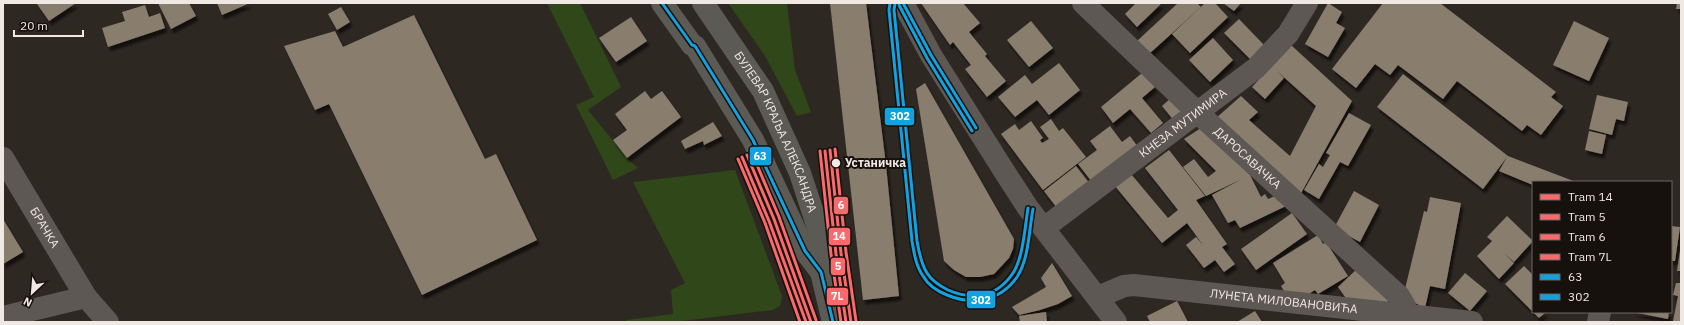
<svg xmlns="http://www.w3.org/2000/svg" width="1684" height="325" viewBox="0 0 1684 325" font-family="'IBM Plex Sans',sans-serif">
  <defs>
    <filter id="shadow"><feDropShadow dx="2.5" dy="4.5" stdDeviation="1" flood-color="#0009"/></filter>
  </defs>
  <rect width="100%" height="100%" fill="#2e2823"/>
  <g fill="#304719">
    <path d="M547 3H580L621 87 588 110 627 158 638 168 613 180 576 105 594 97Z"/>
    <path d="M728 3H787L795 70 811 112 797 116 765 56Z"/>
    <path d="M735 170 782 296 780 306 773 310 673 322H627L626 320 673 314 671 290 685 283 633 182Z"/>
  </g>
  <g fill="#897d6e" filter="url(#shadow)">
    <path d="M39 3H76L49 21 37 4Z"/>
    <path d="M158 3H189L196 16 171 29Z"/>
    <path d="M217 3H250L222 15Z"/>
    <path d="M830 3H866L886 165 899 296 863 300Z"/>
    <path d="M921 3H963L980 23 969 32 987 54 985 56 1006 81 987 97 965 69 971 65 953 42 950 45Z"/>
    <path d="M1136 3H1162L1137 27 1125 14Z"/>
    <path d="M1178 3H1197L1201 7 1149 54 1137 41Z"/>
    <path d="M1205 3H1215L1228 17 1190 53 1172 34Z"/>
    <path d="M1223 3H1241L1234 11Z"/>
    <path d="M1328 3 1342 12 1336 23 1345 28 1328 57 1305 44Z"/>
    <path d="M1383 3H1440L1556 92 1551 97 1563 106 1541 135 1527 125 1522 131 1457 81 1443 99 1398 65 1390 75 1375 64 1356 88 1332 69Z"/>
    <path d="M1677 3H1681V9H1676Z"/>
    <path d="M145 5 149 17 160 13 165 28 108 47 102 28 125 21 122 12Z"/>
    <path d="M341 7 350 22 337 30 328 14Z"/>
    <path d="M414 15 485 159 496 154 537 240 422 295 329 104 315 110 284 46 335 31 343 47Z"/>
    <path d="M631 17 647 41 616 62 599 38Z"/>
    <path d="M1239 19 1265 46 1251 60 1224 33Z"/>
    <path d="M1031 21 1053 48 1029 67 1007 40Z"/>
    <path d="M1574 21 1609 38 1589 81 1553 65Z"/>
    <path d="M1213 38 1233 60 1210 82 1189 60Z"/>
    <path d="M1291 45 1352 101 1300 195 1215 119 1241 96 1258 112 1249 120 1290 156 1316 106 1277 71 1284 78 1265 99 1252 87Z"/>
    <path d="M1059 63 1080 90 1049 115 1037 100 1015 117 998 97 1025 75 1032 84Z"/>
    <path d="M1142 73 1155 87 1142 98 1163 123 1151 133 1130 109 1113 123 1101 107Z"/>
    <path d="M1403 74 1508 156 1576 182H1533V185L1499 171 1507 157 1483 189 1377 107Z"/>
    <path d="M925 83 1014 239 1013 249 1009 258 994 274 980 277H966L954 270 944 261 916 89Z"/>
    <path d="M645 91 651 99 662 91 681 117 627 158 613 140 627 130 615 114Z"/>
    <path d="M1597 95 1628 102 1624 121 1616 119 1612 135 1589 129Z"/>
    <path d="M1171 98 1185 114 1175 122 1162 106Z"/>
    <path d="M1349 113 1371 125 1348 166 1340 162 1319 199 1304 190 1319 164 1323 167 1330 155 1326 153Z"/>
    <path d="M1051 119 1059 131 1063 128 1086 157 1043 190 1001 134 1015 124 1019 130 1031 121 1043 138 1040 140 1042 143 1049 139 1040 127Z"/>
    <path d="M713 122 722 136 704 145 703 141 685 149 681 141Z"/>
    <path d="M1110 126 1122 142 1130 136 1138 147 1092 182 1078 164 1097 150 1090 141Z"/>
    <path d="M1201 128 1250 175 1261 197 1265 194 1268 199 1275 196 1286 206 1240 228 1235 220 1228 223 1212 195 1242 179 1206 196 1183 167 1194 159 1208 177 1216 171 1184 139Z"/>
    <path d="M1589 131 1606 135 1602 154 1585 150Z"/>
    <path d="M1169 150 1205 196 1196 200 1227 244 1222 247 1235 264 1224 272 1215 260 1204 268 1186 245 1196 237 1203 245 1187 223 1162 243 1115 186 1131 174 1168 218 1178 210 1145 168Z"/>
    <path d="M1076 166 1090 184 1057 208 1044 191Z"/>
    <path d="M1354 191 1379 205 1360 242 1334 228Z"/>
    <path d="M1430 197 1461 203 1445 289 1430 286 1425 308 1403 297 1424 211 1427 212Z"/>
    <path d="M1292 213 1307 234 1256 270 1241 249Z"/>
    <path d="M1507 216 1533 241 1514 262 1504 253 1514 263 1499 279 1477 256 1492 241 1487 237Z"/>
    <path d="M3 219 23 252 3 264Z"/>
    <path d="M1671 226 1680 227 1675 261H1671Z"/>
    <path d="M1318 235 1323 244 1326 242 1348 276 1318 294 1315 290 1299 300 1288 298 1281 286 1285 283 1273 263Z"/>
    <path d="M1680 251H1681V271H1677Z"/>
    <path d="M1052 263 1072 296 1058 304 1040 310 1019 315 1012 307 1046 287 1041 278Z"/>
    <path d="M1524 266 1533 275V312H1546L1539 318 1505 284Z"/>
    <path d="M1359 267 1391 296 1385 306 1348 301 1338 287Z"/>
    <path d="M1465 273 1487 291 1470 311 1448 293Z"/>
    <path d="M1676 283H1681V322L1673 321 1678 296 1673 295Z"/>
    <path d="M1177 301 1188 322H1150L1147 316Z"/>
    <path d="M1255 311 1262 322H1237Z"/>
    <path d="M1046 312 1047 322H1020L1019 316Z"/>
    <path d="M1632 312H1669L1668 319Z"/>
  </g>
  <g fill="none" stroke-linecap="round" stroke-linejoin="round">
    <g stroke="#5d5854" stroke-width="22">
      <path d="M903 3 931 55 1004 171 1028 208 1116 322"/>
      <path id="s1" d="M1083 3 1198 113 1399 296 1405 306V314"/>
      <path id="s2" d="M3 158 86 297 108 322"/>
      <path id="s3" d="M1044 228 1256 68 1288 34 1307 3"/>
      <path id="s4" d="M1098 297 1124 286 1134 285 1472 322"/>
      <path d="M3 317 86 297"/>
      <path d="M1598 322 1600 312"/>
    </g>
    <g stroke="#5b5a55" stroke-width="22">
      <path d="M662 3 692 45 695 46 753 140 805 251 821 272"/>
      <path id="s5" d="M703 3 763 91 800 173 818 228 822 256 821 272 833 322"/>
    </g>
    <defs>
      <g id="bus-1">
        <path d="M662 3 692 45 695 46 753 140 805 251 821 272 833 322"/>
        <path d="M895 3 894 10 917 241C919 252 921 264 927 273 932 281 940 286 948 290 973 301 997 297 1013 273 1023 258 1025 227 1028 208"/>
        <path d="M903 3 931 55 976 128"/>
      </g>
      <g id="bus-2">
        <path d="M890 3 889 10 912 241C914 253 916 266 923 276 928 285 937 291 947 295 973 306 1000 301 1017 277 1029 259 1029 230 1033 209"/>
        <path d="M899 5 927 58 972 131"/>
      </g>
    </defs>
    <use href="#bus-1" stroke="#16110d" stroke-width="6"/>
    <use href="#bus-2" stroke="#16110d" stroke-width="6"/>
    <use href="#bus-1" stroke="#13a2e0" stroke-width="3"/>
    <use href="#bus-2" stroke="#13a2e0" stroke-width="3"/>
    <defs>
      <g id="tram-1">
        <path d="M830 150 841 253 851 322"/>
        <path d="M747 155 774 219 811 322"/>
      </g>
      <g id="tram-2">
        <path d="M825 151 836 254 846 322"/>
        <path d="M742 157 769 221 806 322"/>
      </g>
      <g id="tram-3">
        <path d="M835 149 846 252 856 321"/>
        <path d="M752 153 779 217 816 320"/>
      </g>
      <g id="tram-4">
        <path d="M820 151 831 254 841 322"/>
        <path d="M738 159 765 223 800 322"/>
      </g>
    </defs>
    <use href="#tram-1" stroke="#16110d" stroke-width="6"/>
    <use href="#tram-2" stroke="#16110d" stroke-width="6"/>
    <use href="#tram-3" stroke="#16110d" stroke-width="6"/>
    <use href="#tram-4" stroke="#16110d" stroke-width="6"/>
    <use href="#tram-1" stroke="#fa696c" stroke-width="3"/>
    <use href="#tram-2" stroke="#fa696c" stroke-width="3"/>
    <use href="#tram-3" stroke="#fa696c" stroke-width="3"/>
    <use href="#tram-4" stroke="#fa696c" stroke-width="3"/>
  </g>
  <circle fill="#efe8e3" stroke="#16110d" stroke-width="1.5" cx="836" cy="163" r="5"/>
  <g text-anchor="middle" stroke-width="4" stroke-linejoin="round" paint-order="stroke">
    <g font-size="12" fill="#efe8e3" stroke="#16110d">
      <text dy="4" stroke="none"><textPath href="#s3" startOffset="174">КНЕЗА МУТИМИРА</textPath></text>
      <text dy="4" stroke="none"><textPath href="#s5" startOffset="149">БУЛЕВАР КРАЉА АЛЕКСАНДРА</textPath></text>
      <text dy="4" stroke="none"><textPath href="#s1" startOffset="226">ДАРОСАВАЧКА</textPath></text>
      <text dy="4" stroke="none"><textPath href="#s2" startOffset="81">БРАЧКА</textPath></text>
      <text dy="4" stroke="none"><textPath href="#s4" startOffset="189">ЛУНЕТА МИЛОВАНОВИЋА</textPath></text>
    </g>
    <g font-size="12" font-weight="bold" fill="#efe8e3" stroke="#16110d" text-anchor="start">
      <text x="845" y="167">Устаничка</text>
    </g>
  </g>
  <g stroke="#16110d" stroke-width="1.5">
    <rect x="884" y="107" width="31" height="19" rx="4" fill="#13a2e0"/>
    <rect x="749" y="146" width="23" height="20" rx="4" fill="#13a2e0"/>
    <rect x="833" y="196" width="16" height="19" rx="4" fill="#fa696c"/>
    <rect x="828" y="227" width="23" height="19" rx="4" fill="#fa696c"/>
    <rect x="830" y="257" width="16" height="19" rx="4" fill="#fa696c"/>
    <rect x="826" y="287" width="23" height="19" rx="4" fill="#fa696c"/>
    <rect x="966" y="290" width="30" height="19" rx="4" fill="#13a2e0"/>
  </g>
  <g font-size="11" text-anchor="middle" font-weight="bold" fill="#fff">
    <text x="900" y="120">302</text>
    <text x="760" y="160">63</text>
    <text x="841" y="209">6</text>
    <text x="839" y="240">14</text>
    <text x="838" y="270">5</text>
    <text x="837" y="300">7L</text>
    <text x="981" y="304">302</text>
  </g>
  <rect width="1684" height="325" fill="none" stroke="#efe8e3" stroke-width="8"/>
  <rect x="1532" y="181" width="140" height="132" fill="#16110d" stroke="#6d6763"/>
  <rect x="1540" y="194" width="20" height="6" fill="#fa696c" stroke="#6d6763"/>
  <text x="1568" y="201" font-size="12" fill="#efe8e3">Tram 14</text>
  <rect x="1540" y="214" width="20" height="6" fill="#fa696c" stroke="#6d6763"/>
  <text x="1568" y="221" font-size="12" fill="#efe8e3">Tram 5</text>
  <rect x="1540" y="234" width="20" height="6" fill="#fa696c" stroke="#6d6763"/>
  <text x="1568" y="241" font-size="12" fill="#efe8e3">Tram 6</text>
  <rect x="1540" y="254" width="20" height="6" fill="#fa696c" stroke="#6d6763"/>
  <text x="1568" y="261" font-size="12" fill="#efe8e3">Tram 7L</text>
  <rect x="1540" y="274" width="20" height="6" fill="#13a2e0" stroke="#6d6763"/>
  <text x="1568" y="281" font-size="12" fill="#efe8e3">63</text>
  <rect x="1540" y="294" width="20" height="6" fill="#13a2e0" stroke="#6d6763"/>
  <text x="1568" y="301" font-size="12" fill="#efe8e3">302</text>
  <g transform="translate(32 293) rotate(206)" stroke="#16110d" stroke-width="3" paint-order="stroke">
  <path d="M0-3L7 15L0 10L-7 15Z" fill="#efe8e3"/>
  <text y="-6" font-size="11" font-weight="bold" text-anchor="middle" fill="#efe8e3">N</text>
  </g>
  <path d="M14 30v6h69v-6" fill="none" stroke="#efe8e3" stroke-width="2"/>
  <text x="20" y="30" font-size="12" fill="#efe8e3" stroke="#16110d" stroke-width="3" paint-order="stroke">20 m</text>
</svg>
